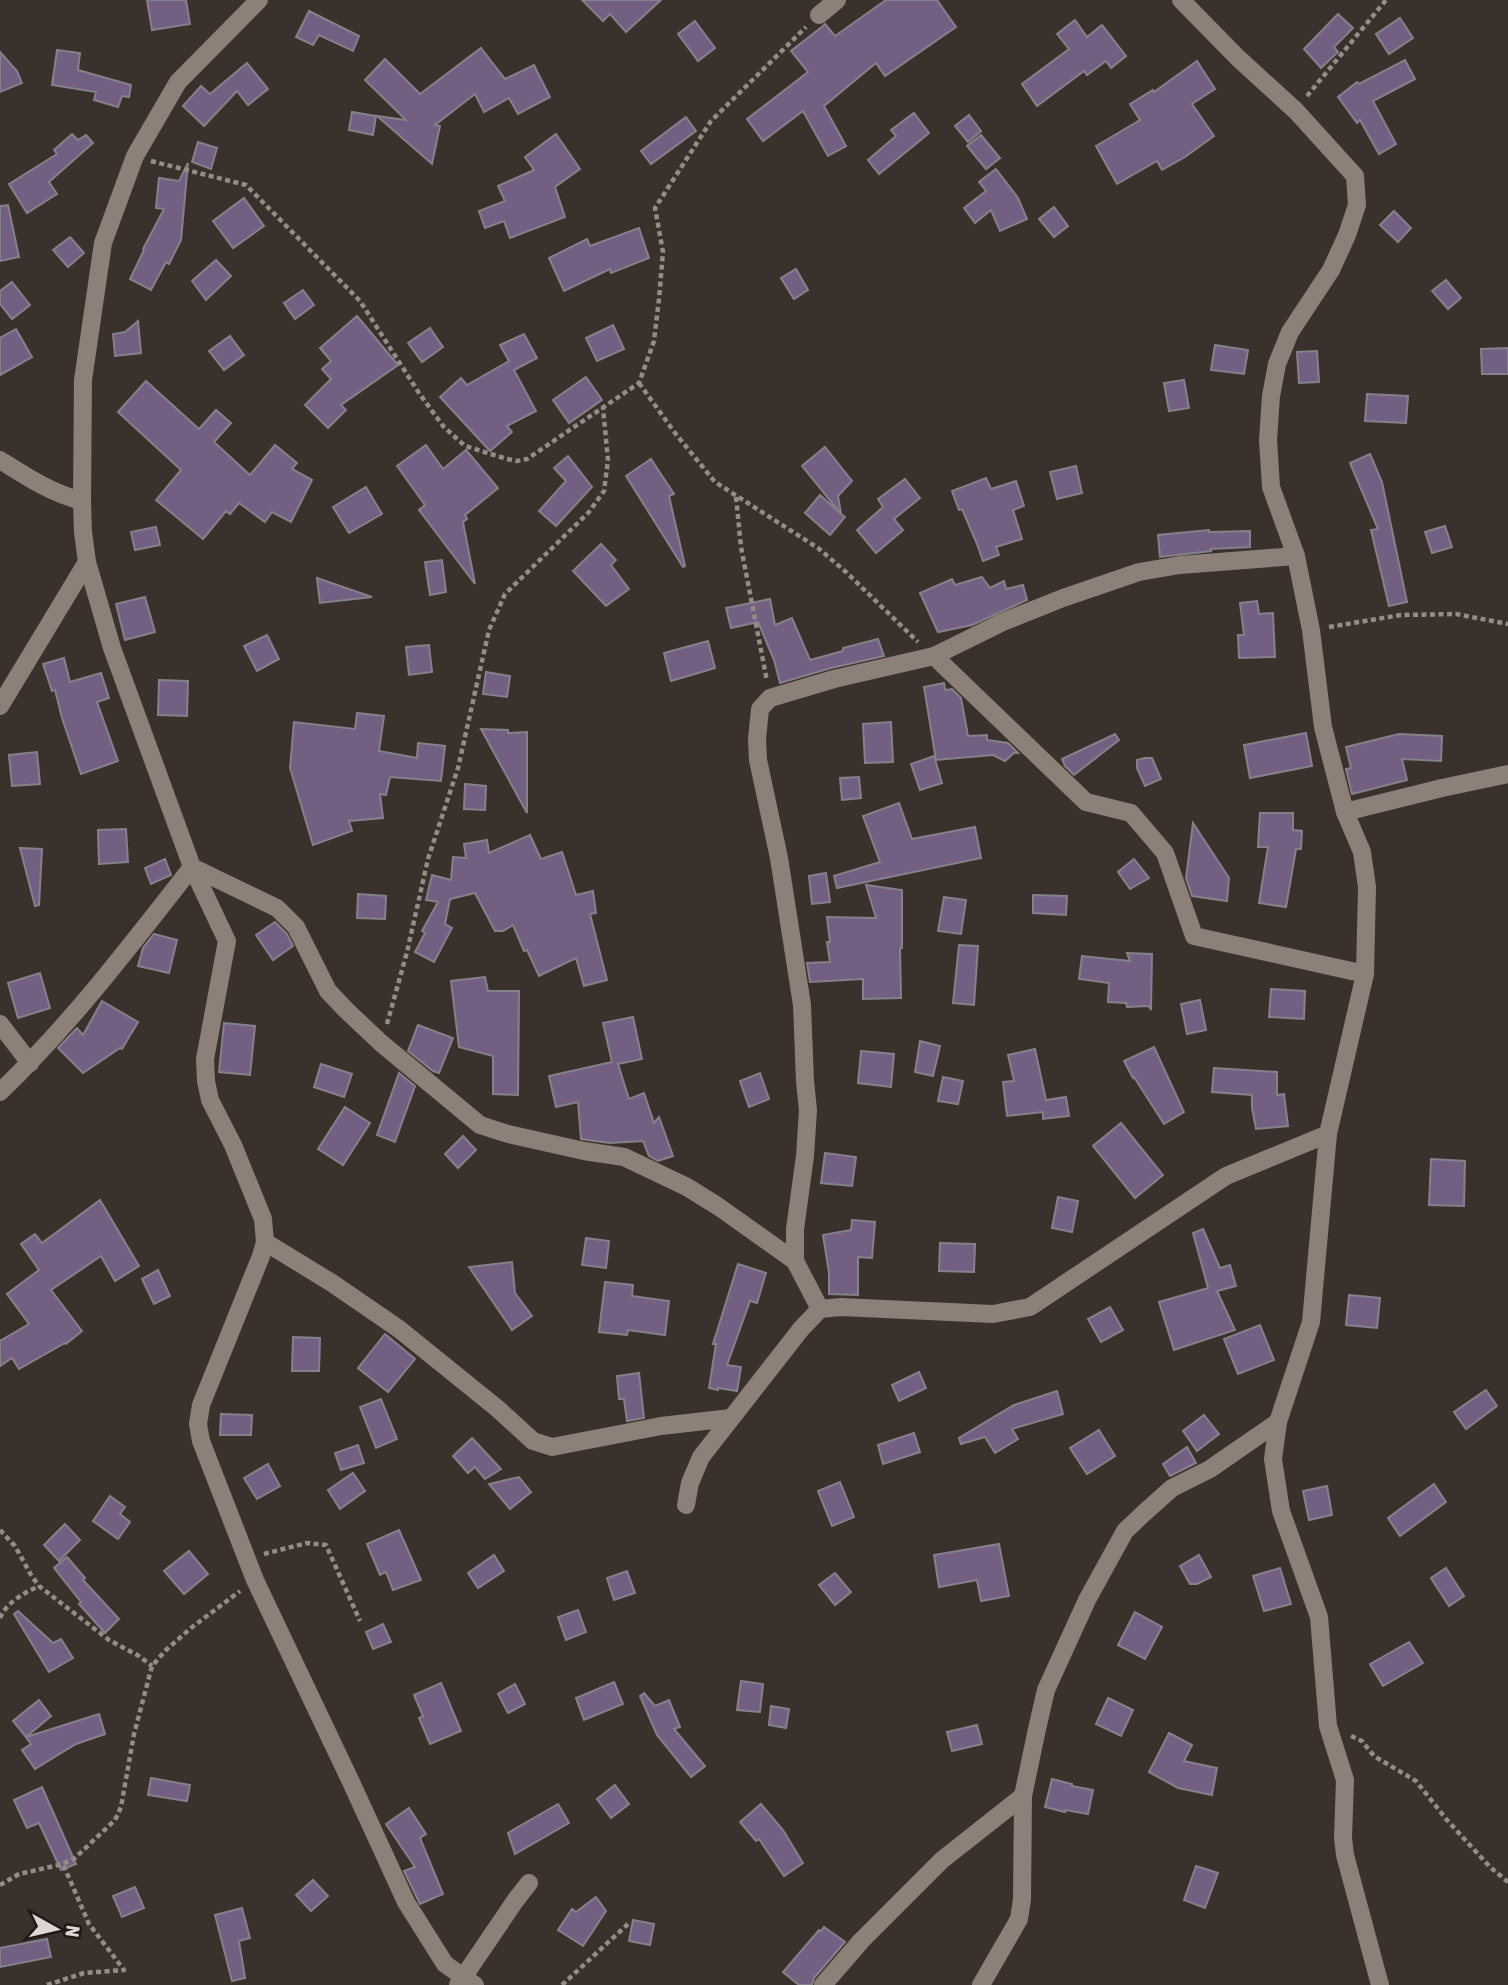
<svg xmlns="http://www.w3.org/2000/svg" width="1508" height="1985" viewBox="0 0 1508 1985" font-family="'Asap Condensed',sans-serif">
  <rect width="100%" height="100%" fill="#3b312c"/>
  <g fill="#735f82" stroke="#86808b" stroke-width="2">
    <path d="M147 0H186L190 24 152 30Z"/>
    <path d="M582 0H661L626 32 610 14 603 21Z"/>
    <path d="M886 0H937L956 27 885 76 876 63 824 106 846 146 828 156 803 111 763 141 747 119 808 72 791 51 823 26 825 24 835 36Z"/>
    <path d="M309 11 359 36 353 51 319 35 313 45 296 37Z"/>
    <path d="M1338 14 1353 28 1334 47 1338 52 1321 68 1304 49Z"/>
    <path d="M1400 18 1413 38 1389 54 1376 34Z"/>
    <path d="M1075 20 1087 37 1102 25 1126 56 1111 68 1106 61 1087 75 1084 71 1037 106 1022 84 1069 49 1057 34Z"/>
    <path d="M695 21 715 48 698 61 678 34Z"/>
    <path d="M481 48 505 79 534 65 550 97 518 114 509 98 484 112 475 94 435 125 440 126 432 164 377 116 406 120 365 80 385 59 420 94Z"/>
    <path d="M57 50 80 53 78 70 131 85 129 97 122 96 118 107 94 100 96 92 52 85Z"/>
    <path d="M0 52 17 71 22 83 0 92Z"/>
    <path d="M1405 60 1415 79 1373 101 1396 144 1379 154 1360 120 1357 123 1338 97 1357 82 1359 84Z"/>
    <path d="M1197 61 1215 89 1192 104 1214 136 1185 157 1162 170 1157 161 1117 184 1096 146 1140 120 1130 104 1153 90 1154 92Z"/>
    <path d="M247 63 268 89 248 105 237 91 204 126 183 106 201 86 210 94Z"/>
    <path d="M352 112 376 116 373 135 349 130Z"/>
    <path d="M914 113 929 133 879 174 868 160 896 136 891 130Z"/>
    <path d="M969 115 981 131 968 142 955 126Z"/>
    <path d="M686 117 696 131 651 164 641 151Z"/>
    <path d="M72 134 78 140 86 135 93 143 49 182 57 194 27 213 9 184 57 154 54 150Z"/>
    <path d="M556 134 580 169 555 187 565 217 510 238 504 221 485 228 479 211 505 201 498 186 534 170 525 157Z"/>
    <path d="M981 135 1000 158 986 169 967 146Z"/>
    <path d="M198 142 217 148 211 169 192 162Z"/>
    <path d="M188 163 181 240 169 264 166 262 151 290 130 279 144 250 143 249 164 209 156 208 159 178 179 181Z"/>
    <path d="M996 169 1018 198 1027 219 1000 231 991 210 975 223 964 208 986 191 979 182Z"/>
    <path d="M244 198 264 226 233 248 213 221Z"/>
    <path d="M8 205 19 257 0 261V206Z"/>
    <path d="M1054 207 1068 226 1054 237 1039 219Z"/>
    <path d="M1394 211 1411 228 1398 242 1380 225Z"/>
    <path d="M639 228 649 258 611 273 610 269 564 291 549 258 587 239 590 246Z"/>
    <path d="M70 237 84 253 68 267 53 250Z"/>
    <path d="M216 260 231 276 206 300 192 281Z"/>
    <path d="M796 269 808 290 794 299 781 278Z"/>
    <path d="M1446 280 1461 298 1448 309 1432 291Z"/>
    <path d="M12 282 30 305 12 319 0 304V291Z"/>
    <path d="M303 290 314 305 295 319 284 303Z"/>
    <path d="M357 316 398 365 341 405 346 410 328 428 305 405 331 379 322 369 331 361 320 348Z"/>
    <path d="M138 321 141 353 115 356 113 334 125 332Z"/>
    <path d="M613 325 624 349 597 361 586 338Z"/>
    <path d="M430 328 443 347 422 362 408 343Z"/>
    <path d="M16 329 32 357 0 375V338Z"/>
    <path d="M524 334 537 358 514 370 536 411 507 426 512 432 490 451 440 397 461 378 467 385 509 361 500 345Z"/>
    <path d="M230 336 244 355 224 370 209 351Z"/>
    <path d="M1215 345 1248 350 1244 374 1211 370Z"/>
    <path d="M1508 348V374H1482L1481 349Z"/>
    <path d="M1317 351 1319 382 1299 383 1297 352Z"/>
    <path d="M586 377 602 400 569 423 553 400Z"/>
    <path d="M1184 380 1189 408 1169 411 1164 383Z"/>
    <path d="M146 381 199 429 216 410 231 423 214 442 250 475 275 445 297 463 292 469 312 480 291 522 272 512 265 522 239 503 230 514 226 511 203 539 156 500 181 470 118 412Z"/>
    <path d="M1367 394 1408 396 1406 423 1365 421Z"/>
    <path d="M426 445 443 469 466 450 498 488 465 515 467 519 463 522 475 584 419 510 425 505 397 466Z"/>
    <path d="M825 447 852 481 838 496 841 514 845 517 830 535 805 513 820 495 841 514 802 466Z"/>
    <path d="M1370 454 1382 482 1407 602 1389 606 1371 530 1378 529 1350 463Z"/>
    <path d="M568 456 592 487 556 526 539 511 566 481 554 468Z"/>
    <path d="M651 459 674 494 669 496 685 566 683 567 626 476Z"/>
    <path d="M1076 466 1082 493 1057 499 1050 472Z"/>
    <path d="M986 478 991 489 1016 481 1024 506 1013 510 1022 539 996 547 999 555 983 561 977 544 962 509 959 510 952 491Z"/>
    <path d="M905 479 920 498 894 519 903 530 876 553 857 530 883 507 878 499Z"/>
    <path d="M366 487 382 514 349 533 333 507Z"/>
    <path d="M1445 526 1452 547 1432 553 1425 532Z"/>
    <path d="M156 527 160 545 135 550 131 532Z"/>
    <path d="M1209 530V532L1250 531V547L1211 549V551L1160 557 1158 535Z"/>
    <path d="M601 544 616 560 611 565 629 589 606 606 573 571Z"/>
    <path d="M442 560 446 592 430 595 425 562Z"/>
    <path d="M982 577 990 588 1004 581 1006 589 1023 585 1027 600 972 625 938 632 920 593 952 579 955 585Z"/>
    <path d="M317 578 372 597 320 603Z"/>
    <path d="M145 597 155 632 125 640 116 604Z"/>
    <path d="M770 599 775 625 792 618 810 660 843 651V648L878 639 884 656 831 668 780 683 774 660 758 622 731 628 726 608Z"/>
    <path d="M1257 601 1259 614 1273 613 1275 657 1239 658 1238 635H1244L1240 603Z"/>
    <path d="M267 635 279 659 257 671 244 646Z"/>
    <path d="M708 641 715 668 671 681 664 653Z"/>
    <path d="M429 645 432 672 409 675 406 647Z"/>
    <path d="M64 658 70 682 101 673 109 698 97 702 118 761 81 774 62 718 55 690 52 691 43 664Z"/>
    <path d="M486 672 510 676 507 697 483 694Z"/>
    <path d="M159 680 188 681 187 716 158 715Z"/>
    <path d="M944 683 945 690 952 689 961 698 968 736 987 735V740L1008 743 1018 753H1014L1005 761 993 755 936 760 924 687Z"/>
    <path d="M357 713 384 716 379 751 417 758 418 743 445 746 441 781 390 777 386 795 380 794 383 818 349 821 352 831 313 845 290 768 294 722 355 729Z"/>
    <path d="M891 722 893 762 865 763 863 724Z"/>
    <path d="M481 729 508 730V733L527 732V813Z"/>
    <path d="M1306 733 1312 766 1250 778 1244 745Z"/>
    <path d="M1115 734 1119 740 1074 775 1065 766 1062 759Z"/>
    <path d="M1399 734 1442 736 1441 761 1402 759 1407 780 1352 794 1346 769 1351 768 1346 747Z"/>
    <path d="M37 752 40 784 12 786 9 755Z"/>
    <path d="M934 756 942 783 920 790 911 764Z"/>
    <path d="M1145 758H1152L1161 779 1145 786 1137 768V760Z"/>
    <path d="M859 777 861 798 842 800 840 778Z"/>
    <path d="M465 784 486 786 485 810 464 809Z"/>
    <path d="M899 803 912 839 975 827 981 858 837 888 834 876 880 862 863 816Z"/>
    <path d="M1260 813H1293V830L1302 831 1301 849H1296L1286 907 1259 903 1268 847H1258Z"/>
    <path d="M1193 823 1229 878 1227 901 1192 896 1186 878Z"/>
    <path d="M126 829 128 862 99 864 98 830Z"/>
    <path d="M530 835 541 859 562 852 576 895 593 891 596 913 590 914 607 980 584 986 576 958 539 976 527 950 524 951 513 925 503 931H495L475 893 450 899 445 924 452 928 434 962 415 952 425 933 422 931 438 902 426 900 432 875 451 880 453 857 466 858 464 844 487 840 489 853Z"/>
    <path d="M20 848 42 849 39 905 35 906Z"/>
    <path d="M165 859 171 875 151 884 145 868Z"/>
    <path d="M1134 859 1149 878 1130 889 1118 872Z"/>
    <path d="M826 873 830 902 812 904 809 876Z"/>
    <path d="M866 885 902 890V948H900L901 998 863 999V979L810 982 807 963 830 962 827 942H830L827 917 876 918Z"/>
    <path d="M358 894 386 896 385 919 357 918Z"/>
    <path d="M1033 895 1067 896 1066 915 1033 913Z"/>
    <path d="M944 897 966 900 961 934 938 931Z"/>
    <path d="M275 922 287 934 293 946 273 960 256 935Z"/>
    <path d="M154 934 177 940 169 973 138 966 143 948Z"/>
    <path d="M959 945 978 946 974 1005 953 1003Z"/>
    <path d="M1127 953 1152 954 1151 1010 1149 1006 1127 1007 1126 1003 1108 1002 1109 983 1079 979 1082 956 1130 961Z"/>
    <path d="M40 973 50 1008 18 1018 8 983Z"/>
    <path d="M485 977 488 991H519L518 1095 493 1094V1056L459 1047 451 981Z"/>
    <path d="M1271 989 1305 991 1304 1019 1269 1017Z"/>
    <path d="M1200 1000 1206 1030 1187 1034 1181 1004Z"/>
    <path d="M102 1001 138 1022 122 1049 120 1048 83 1073 58 1048 77 1028 83 1035Z"/>
    <path d="M633 1017 642 1059 618 1064 629 1099 644 1093 654 1123 659 1117 673 1156 658 1161 649 1156 643 1141 610 1143 581 1139 578 1102 556 1107 549 1076 612 1062 603 1023Z"/>
    <path d="M224 1023 255 1026 250 1075 219 1072Z"/>
    <path d="M418 1025 453 1038 439 1073 433 1071 408 1051Z"/>
    <path d="M920 1041 940 1046 933 1076 915 1072Z"/>
    <path d="M1154 1047 1184 1112 1164 1124 1134 1077 1133 1078 1124 1061Z"/>
    <path d="M1035 1049 1046 1100 1066 1097 1069 1116 1043 1119V1112L1007 1116 1003 1082 1014 1081 1008 1055Z"/>
    <path d="M861 1051 894 1054 891 1087 858 1083Z"/>
    <path d="M321 1064 352 1074 344 1097 314 1087Z"/>
    <path d="M1214 1068 1277 1072V1095L1284 1094 1288 1126 1256 1129 1252 1108V1095L1212 1092Z"/>
    <path d="M399 1073 415 1086 395 1142 377 1135Z"/>
    <path d="M760 1073 769 1099 749 1107 740 1081Z"/>
    <path d="M943 1077 963 1081 958 1104 938 1101Z"/>
    <path d="M345 1107 370 1123 343 1165 318 1149Z"/>
    <path d="M1121 1123 1163 1175 1135 1198 1093 1146Z"/>
    <path d="M463 1136 476 1150 458 1168 445 1154Z"/>
    <path d="M825 1153 856 1157 852 1186 821 1183Z"/>
    <path d="M1431 1159 1465 1161 1464 1206 1429 1205Z"/>
    <path d="M1058 1197 1078 1201 1072 1232 1052 1228Z"/>
    <path d="M100 1200 139 1266 115 1281 101 1256 51 1290 82 1331 66 1344 65 1343 19 1369 12 1358 0 1366V1341L29 1324 7 1294 39 1270 21 1244 35 1234 42 1243Z"/>
    <path d="M852 1220 875 1222 872 1258 858 1257V1295L829 1294V1273L823 1235 851 1230Z"/>
    <path d="M1203 1229 1220 1268 1230 1265 1236 1286 1217 1291 1235 1330 1174 1350 1159 1302 1208 1288 1193 1233Z"/>
    <path d="M586 1238 609 1241 606 1268 582 1265Z"/>
    <path d="M940 1243 975 1244 974 1272 939 1271Z"/>
    <path d="M512 1262 515 1293 532 1316 512 1330 469 1267Z"/>
    <path d="M738 1264 766 1273 757 1303 750 1301 727 1365 741 1367 737 1391 718 1388V1390L709 1388 716 1344H713Z"/>
    <path d="M158 1270 170 1296 154 1304 142 1279Z"/>
    <path d="M605 1282 633 1285 632 1296 669 1301 665 1335 628 1330 627 1335 599 1332Z"/>
    <path d="M1349 1295 1380 1298 1377 1328 1346 1325Z"/>
    <path d="M1110 1307 1123 1330 1101 1342 1088 1319Z"/>
    <path d="M1260 1325 1274 1360 1238 1374 1224 1339Z"/>
    <path d="M385 1334 415 1359 388 1392 358 1368Z"/>
    <path d="M293 1337 320 1338 319 1371H292Z"/>
    <path d="M919 1372 926 1388 899 1401 892 1385Z"/>
    <path d="M639 1373 644 1418 627 1421 624 1399H619L617 1376Z"/>
    <path d="M1486 1390 1497 1406 1466 1429 1454 1412Z"/>
    <path d="M1057 1391 1063 1414 1012 1429 1018 1439 995 1453 985 1437 961 1444 959 1438 1014 1405Z"/>
    <path d="M381 1399 397 1439 376 1448 360 1407Z"/>
    <path d="M221 1414 252 1415 251 1435H220Z"/>
    <path d="M1204 1415 1219 1434 1197 1451 1183 1431Z"/>
    <path d="M1099 1430 1115 1456 1087 1474 1070 1448Z"/>
    <path d="M914 1433 920 1452 883 1464 878 1445Z"/>
    <path d="M472 1438 501 1469 485 1479 475 1467 468 1473 453 1456Z"/>
    <path d="M358 1445 364 1463 341 1470 335 1453Z"/>
    <path d="M1187 1447 1196 1463 1170 1476 1163 1464Z"/>
    <path d="M268 1464 280 1486 257 1499 244 1478Z"/>
    <path d="M353 1473 365 1491 340 1509 328 1490Z"/>
    <path d="M519 1477 531 1492 510 1509 489 1484Z"/>
    <path d="M840 1482 854 1517 832 1526 818 1491Z"/>
    <path d="M1434 1484 1446 1502 1400 1536 1388 1518Z"/>
    <path d="M1327 1486 1332 1515 1309 1520 1303 1491Z"/>
    <path d="M110 1496 125 1507 120 1514 130 1522 118 1539 93 1521Z"/>
    <path d="M65 1524 80 1540 59 1561 44 1545Z"/>
    <path d="M399 1530 421 1580 393 1590 386 1572 380 1575 367 1544Z"/>
    <path d="M999 1544 1009 1596 981 1601 977 1580 939 1587 934 1555Z"/>
    <path d="M189 1551 208 1574 184 1594 164 1571Z"/>
    <path d="M494 1555 504 1571 478 1588 468 1573Z"/>
    <path d="M1199 1555 1211 1577 1197 1584H1190L1180 1566Z"/>
    <path d="M67 1557 85 1578 83 1580 119 1619 105 1633 79 1604 81 1602 54 1568Z"/>
    <path d="M1280 1568 1291 1604 1264 1611 1253 1576Z"/>
    <path d="M1446 1568 1464 1596 1449 1606 1431 1578Z"/>
    <path d="M627 1571 635 1593 614 1600 607 1578Z"/>
    <path d="M835 1573 851 1592 835 1605 819 1585Z"/>
    <path d="M578 1610 586 1632 566 1640 558 1617Z"/>
    <path d="M18 1611 53 1643 61 1639 73 1658 49 1672 14 1614Z"/>
    <path d="M1135 1612 1162 1627 1145 1659 1118 1645Z"/>
    <path d="M383 1624 391 1642 373 1649 366 1632Z"/>
    <path d="M1409 1642 1423 1663 1383 1686 1370 1664Z"/>
    <path d="M741 1681 763 1684 760 1712 737 1710Z"/>
    <path d="M614 1682 623 1704 584 1720 576 1698Z"/>
    <path d="M441 1683 461 1731 430 1744 419 1718 423 1716 414 1695Z"/>
    <path d="M515 1684 525 1704 508 1713 498 1694Z"/>
    <path d="M644 1693 655 1706 669 1700 680 1727 674 1729 705 1766 691 1777 657 1735 640 1696Z"/>
    <path d="M1108 1698 1133 1710 1121 1736 1096 1724Z"/>
    <path d="M39 1700 51 1716 26 1737 13 1721Z"/>
    <path d="M771 1706 789 1709 786 1728 769 1725Z"/>
    <path d="M99 1714 105 1734 76 1744 35 1769 22 1750 31 1744 26 1737Z"/>
    <path d="M977 1725 982 1744 952 1751 947 1732Z"/>
    <path d="M1169 1733 1192 1745 1184 1761 1217 1768 1212 1795 1178 1788 1149 1772Z"/>
    <path d="M151 1778 190 1785 187 1801 148 1795Z"/>
    <path d="M1052 1779 1072 1784V1786L1093 1790 1088 1814 1066 1810 1065 1812 1045 1807Z"/>
    <path d="M615 1785 629 1804 611 1818 597 1799Z"/>
    <path d="M42 1787 76 1864 61 1870 39 1823 27 1828 14 1800Z"/>
    <path d="M558 1804 569 1823 515 1854 508 1833Z"/>
    <path d="M761 1804 783 1830 803 1863 784 1876 759 1839 756 1841 740 1822Z"/>
    <path d="M409 1808 426 1834 420 1838 443 1894 420 1904 404 1871 415 1867 386 1824Z"/>
    <path d="M1196 1866 1218 1873 1205 1908 1184 1900Z"/>
    <path d="M313 1880 328 1896 311 1911 296 1895Z"/>
    <path d="M135 1887 144 1908 122 1917 113 1896Z"/>
    <path d="M596 1897 606 1911 583 1946 558 1930 572 1909 576 1912Z"/>
    <path d="M242 1908 250 1938 239 1941 245 1978 232 1981 215 1915Z"/>
    <path d="M633 1920 654 1924 650 1945 629 1941Z"/>
    <path d="M824 1927 845 1942 814 1978 812 1985H799L783 1972 819 1930 821 1931Z"/>
    <path d="M47 1939 51 1957 0 1967V1948Z"/>
  </g>
  <g fill="none" stroke-linecap="round" stroke-linejoin="round">
    <g stroke="#948c87" stroke-width="4.5" stroke-dasharray="5 3.5" stroke-linecap="butt">
      <path d="M1307 96 1386 0"/>
      <path d="M151 161 246 185 360 301 419 393 443 426 465 446 507 459 517 461 527 459 639 383 654 341 659 299 663 252 655 208 711 121 806 27"/>
      <path d="M639 383 675 433 715 482 818 548 846 572 918 642"/>
      <path d="M736 497 741 547 767 681"/>
      <path d="M1329 627 1401 615 1456 614 1508 624"/>
      <path d="M387 1024 407 952 428 859 458 768 489 630 505 594 589 512 604 491 608 460 603 408"/>
      <path d="M0 1530 15 1546 31 1575 39 1586 109 1640 139 1656 152 1666"/>
      <path d="M264 1554 307 1543 326 1545 360 1621"/>
      <path d="M0 1618C7 1602 24 1593 39 1586"/>
      <path d="M1351 1736 1362 1741 1374 1756 1416 1781 1447 1820 1490 1867 1508 1882"/>
      <path d="M0 1885 19 1874 63 1864 75 1858 115 1820 121 1807 134 1734 152 1666 166 1650 191 1628 240 1591"/>
      <path d="M47 1985 84 1973 124 1970 89 1924 63 1864"/>
      <path d="M562 1985 628 1924"/>
    </g>
    <g stroke="#8c8079" stroke-width="18">
      <path d="M259 0 178 82 135 156 103 243 83 380 82 501 83 532 87 562 112 648 192 867 227 941 205 1059 206 1081 210 1100 233 1145 263 1219 265 1242 261 1256 201 1405 198 1424 201 1441 255 1580 351 1782 406 1902 445 1964 475 1985"/>
      <path d="M1181 0 1238 58 1296 111 1355 176 1357 205 1347 235 1331 270 1290 332 1277 364 1271 396 1268 440 1271 487 1296 556 1311 630 1323 727 1345 812 1362 852 1367 887 1365 974 1328 1134 1311 1322 1278 1422 1273 1459 1281 1511 1319 1617 1328 1726 1345 1780 1343 1838 1345 1855 1380 1985"/>
      <path d="M819 15 837 0"/>
      <path d="M0 460C27 477 51 493 82 501"/>
      <path d="M934 656 1086 802 1131 813 1165 853 1194 936 1365 974"/>
      <path d="M0 706 87 562"/>
      <path d="M1345 812 1442 788 1508 774"/>
      <path d="M192 867 277 908 296 927 328 991 346 1010 381 1043 480 1125 508 1134 584 1151 624 1157 687 1187 719 1207 795 1261"/>
      <path d="M0 1024 30 1063"/>
      <path d="M0 1092C71 1024 131 945 192 867"/>
      <path d="M265 1242 332 1283 399 1329 498 1409 533 1441 552 1447 661 1426 731 1418"/>
      <path d="M820 1309 795 1261V1229L805 1156 808 1110 805 1081 802 1005 779 858 758 760 757 739 760 709 770 698 834 679 934 656 1003 622 1063 598 1139 572 1180 565 1296 556"/>
      <path d="M686 1505 690 1483 701 1457 801 1329 820 1309 841 1307 993 1314 1030 1307 1226 1176 1328 1134"/>
      <path d="M458 1985 515 1901 529 1883"/>
      <path d="M823 1985 861 1941 942 1860 1023 1796"/>
      <path d="M981 1985 1019 1919 1022 1899 1023 1796 1037 1729 1046 1690 1087 1600 1125 1531 1144 1513 1172 1488 1210 1469 1278 1422"/>
    </g>
  </g>
  <g transform="translate(56 1929) rotate(98)" stroke="#1f1a18" stroke-width="5" paint-order="stroke">
  <path d="M0-5L12 26L0 18L-12 26Z" fill="#ddd6d2"/>
  <text y="-10" font-size="19" font-weight="bold" text-anchor="middle" fill="#ddd6d2">N</text>
  </g>
</svg>
